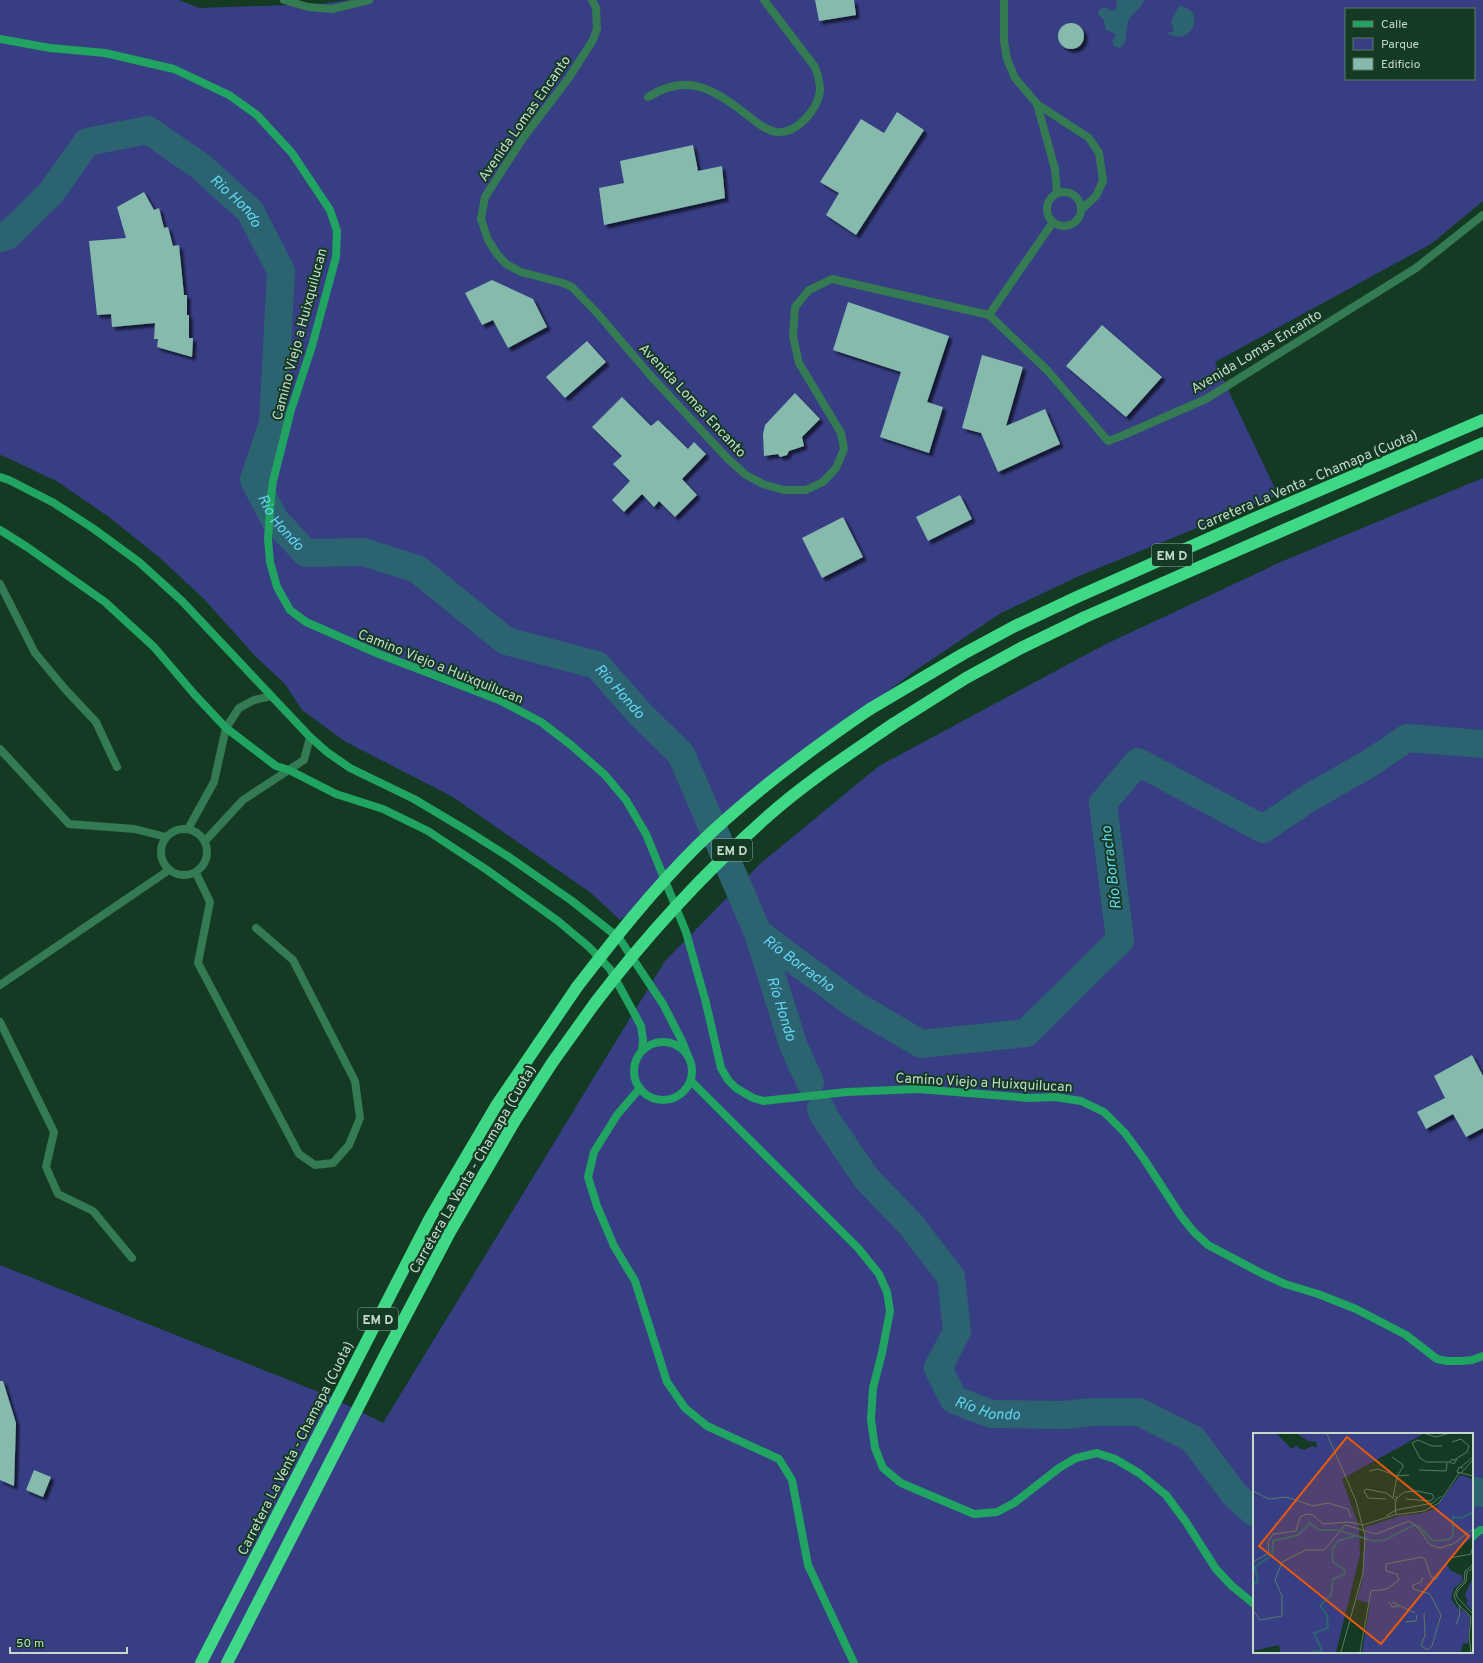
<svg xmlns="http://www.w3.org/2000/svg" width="1483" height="1663" viewBox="0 0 1483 1663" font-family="Overpass,sans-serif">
  <defs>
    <filter id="shadow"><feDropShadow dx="3.5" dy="3.5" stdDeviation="1" flood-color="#0009"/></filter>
  </defs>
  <rect width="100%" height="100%" fill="#143a24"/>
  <g fill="#373e83" fill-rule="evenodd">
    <path d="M0 0H179L199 8 320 4 349 0H1483V201L1431 244 1215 362 1278 495 1079 576 1001 613 916 670 729 812 647 901 620 920 591 893 453 797 346 742 302 710 285 684 257 658 204 599 160 558 109 517 58 482 8 458 0 455ZM1346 9H1474V79H1346Z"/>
    <path d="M1483 478V1663H0V1265L329 1396 383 1423 665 961 761 863 879 766 1106 644 1283 561ZM1254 1434H1472V1652H1254Z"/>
  </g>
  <g fill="#2c6370">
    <path d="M1116 0H1144C1142 9 1133 12 1129 20 1125 28 1128 39 1123 45 1121 48 1118 48 1115 46 1110 41 1114 39 1116 34L1106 30 1104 20 1098 14C1100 4 1106 8 1112 11L1117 8Z"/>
    <path d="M1179 6C1208 9 1192 49 1167 33L1174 31 1171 21Z"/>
  </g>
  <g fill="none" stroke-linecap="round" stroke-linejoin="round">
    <g stroke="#2c6370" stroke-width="28">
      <path id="s1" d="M0 238 7 236 51 193 87 142 148 130 200 166 250 211 281 271 273 423 254 480 275 520 306 553 363 552 417 569 506 641 597 665 641 715 681 754 758 933 794 1047 810 1082"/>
      <path id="s2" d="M758 933 855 1005 921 1044 1026 1033 1120 940 1103 803 1138 762 1263 829 1309 798 1370 763 1407 738 1483 744"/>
      <path id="s3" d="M821 1109 824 1116 866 1178 912 1226 951 1277 957 1331 938 1368 954 1400 992 1414 1063 1415 1093 1412H1139L1193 1439 1235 1495 1254 1512"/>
      <path d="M1472 1494 1477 1491 1483 1493"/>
    </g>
  </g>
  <g fill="#86baac" filter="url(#shadow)">
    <path d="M815 0H854L856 15 819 21Z"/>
    <circle cx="1071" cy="36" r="13"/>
    <path d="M897 112 924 130 856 235 826 215 839 193 820 182 861 119 884 133Z"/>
    <path d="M693 145 698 171 722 166 725 198 604 225 599 188 624 183 620 161Z"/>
    <path d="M144 192 154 210 159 208 164 228 168 227 173 246 179 245 184 295H187V315H189V338H193L192 357 157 347 158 339H154L155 323 112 327 111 314 97 315 89 241 126 238 117 207Z"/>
    <path d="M492 280 533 299 547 327 508 348 493 320 482 325 465 293Z"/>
    <path d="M848 302 949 336 927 402 943 407 929 453 880 437 901 372 833 350Z"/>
    <path d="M1102 325 1162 377 1126 417 1066 366Z"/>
    <path d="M587 341 606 362 565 398 546 377Z"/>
    <path d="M982 355 1023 367 1006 426 1045 409 1060 444 998 472 981 433 962 428Z"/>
    <path d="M795 393 820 419 802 437 804 446 789 451 787 455 780 457 778 454 764 456 763 434 765 425Z"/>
    <path d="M622 397 651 426 658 420 688 449 694 442 706 454 682 479 697 495 675 517 659 501 654 507 642 494 624 512 612 500 630 481 613 464 622 456 592 427Z"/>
    <path d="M960 495 972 519 928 541 916 517Z"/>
    <path d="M843 517 863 557 822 578 802 538Z"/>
    <path d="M1472 1055 1483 1076V1128L1466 1137 1453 1114 1426 1129 1417 1112 1445 1098 1434 1076Z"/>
    <path d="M0 1381H3L16 1423 14 1486 0 1480Z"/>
    <path d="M34 1470 51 1477 43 1497 26 1490Z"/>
  </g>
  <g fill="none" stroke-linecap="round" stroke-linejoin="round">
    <g stroke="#347a52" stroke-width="8">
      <path d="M284 0 308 7 332 9 369 0"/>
      <path d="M592 0 596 8 597 29 593 40 568 79 523 138 485 197 481 219 488 240 497 254 506 264 521 272 563 283 572 287 598 314 650 375 727 458 746 475 763 484 784 490H806L823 482 836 468 844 449 841 433 799 363 793 336 795 307 809 290 832 279 989 315 1048 371 1108 441 1119 437 1206 399 1416 268 1483 215"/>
      <path d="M1004 0V41L1007 59 1015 78 1037 104 1089 138 1099 153 1103 181 1096 196 1082 209"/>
      <path d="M648 97C688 72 713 89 747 115 756 122 765 130 776 132 796 135 818 109 820 91 820 83 818 75 815 67L764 0"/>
      <path d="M1037 104 1055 169 1057 193"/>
      <circle cx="1064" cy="209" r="17"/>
      <path d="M989 315 1053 222"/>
      <path d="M0 584 35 653 65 689 96 722 117 767"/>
      <path d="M0 749 69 824 135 829 166 837"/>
      <circle cx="184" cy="852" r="23"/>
      <path d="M188 829 214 782 226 728 239 708 254 700 271 696"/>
      <path d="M205 841 243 800 304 760 310 737"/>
      <path d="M196 873 210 902 198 963 299 1154 315 1165 333 1163 349 1145 360 1118 355 1081 293 960 256 928"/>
      <path d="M0 985 169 870"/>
      <path d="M0 1022 54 1132 46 1167 58 1194 93 1211 132 1258"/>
    </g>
    <g stroke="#21a362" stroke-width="8">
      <path d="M0 39 50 48 105 53 174 69 229 95 257 115 292 153 330 210 337 231 336 257 312 346 291 410 273 481 271 496 268 539 270 562 277 587 290 610 306 622 379 654 499 700 541 722 571 745 605 775 626 800 646 834 686 932 706 1003 721 1068 728 1080 736 1088 753 1098 763 1101 847 1092 918 1089 1029 1098 1055 1097 1081 1101 1104 1112 1125 1133 1144 1159 1181 1216 1194 1232 1208 1245 1263 1274 1285 1284 1318 1294 1356 1309 1406 1335 1437 1359 1447 1361H1461L1472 1360 1483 1356"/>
      <path d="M0 477 9 480 54 503 94 529 139 562 182 601 310 737 327 752 350 768 414 799 466 830 509 857 572 901 619 938 663 1004 682 1041 687 1054"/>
      <path d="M0 530 27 547 105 602 154 647 195 695 226 728 276 766 289 770 336 794 383 809 428 831 487 870 558 921 589 947 610 969 641 1026 643 1040 642 1051"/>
      <circle cx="663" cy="1071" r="29"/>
      <path d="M691 1081 858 1248 879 1274 887 1292 890 1311 882 1353 873 1388 871 1419 875 1448 883 1468 901 1483 974 1514 997 1512 1014 1503 1059 1468 1076 1458 1097 1453 1115 1459 1139 1473 1166 1495 1186 1522 1216 1569 1232 1586 1254 1604"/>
      <path d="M640 1088 617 1115 594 1152 588 1177 597 1206 614 1246 635 1281 667 1382 685 1408 707 1426 779 1459 792 1480 808 1565 854 1663"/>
      <path d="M1472 1537 1480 1530H1483"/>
    </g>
    <g stroke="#3fd887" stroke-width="12">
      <path d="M870 709 963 654 1015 626 1077 597 1255 518 1483 420"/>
      <path d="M893 724 966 678 1021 648 1085 617 1483 443"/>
      <path d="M201 1663 430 1218 496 1106 577 987"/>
      <path d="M227 1663 383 1359 450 1232 516 1119 552 1063 595 1003"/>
    </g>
    <g stroke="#3fd887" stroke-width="12">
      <path d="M577 987C614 939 652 891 695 848 748 796 808 751 870 709"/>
      <path d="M595 1003C646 936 705 872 768 816 806 782 851 753 893 724"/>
    </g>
  </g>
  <g text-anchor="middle" stroke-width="4" stroke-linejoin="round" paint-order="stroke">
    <g fill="#143a24" stroke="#8fa998" stroke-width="1">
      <rect x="1152" y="544" width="40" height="22" rx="3"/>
      <rect x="712" y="839" width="40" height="22" rx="3"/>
      <rect x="358" y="1308" width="40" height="22" rx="3"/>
    </g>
    <g font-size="13" font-weight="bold" fill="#c4d9ca">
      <text x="1172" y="560">EM D</text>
      <text x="732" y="855">EM D</text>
      <text x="378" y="1324">EM D</text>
    </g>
    <g font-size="14" fill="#c4d9ca" stroke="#143a24">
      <text transform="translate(524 118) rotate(-55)" y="5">Avenida Lomas Encanto</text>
      <text transform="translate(299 334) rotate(-75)" y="5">Camino Viejo a Huixquilucan</text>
      <text transform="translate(1256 351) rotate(-31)" y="5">Avenida Lomas Encanto</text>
      <text transform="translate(693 400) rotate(47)" y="5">Avenida Lomas Encanto</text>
      <text transform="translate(1307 480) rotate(-23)" y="5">Carretera La Venta - Chamapa (Cuota)</text>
      <text transform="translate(441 666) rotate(22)" y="5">Camino Viejo a Huixquilucan</text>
      <text transform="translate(984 1082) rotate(3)" y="5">Camino Viejo a Huixquilucan</text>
      <text transform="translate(472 1169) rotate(-60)" y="5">Carretera La Venta - Chamapa (Cuota)</text>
      <text transform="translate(295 1448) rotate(-63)" y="5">Carretera La Venta - Chamapa (Cuota)</text>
    </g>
    <g font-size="15" font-style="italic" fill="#62d5f0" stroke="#143a24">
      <text dy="5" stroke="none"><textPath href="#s1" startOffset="307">Rio Hondo</textPath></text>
      <text dy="5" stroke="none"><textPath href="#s1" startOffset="654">Rio Hondo</textPath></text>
      <text dy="5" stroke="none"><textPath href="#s1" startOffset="1051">Rio Hondo</textPath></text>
      <text transform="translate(1111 868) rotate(-97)" y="5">Río Borracho</text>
      <text dy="5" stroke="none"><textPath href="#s2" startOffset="51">Río Borracho</textPath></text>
      <text dy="5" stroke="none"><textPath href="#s1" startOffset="1413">Río Hondo</textPath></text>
      <text dy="5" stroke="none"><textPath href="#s3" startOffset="380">Río Hondo</textPath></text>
    </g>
  </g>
  <g transform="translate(1253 1433)">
    <rect width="220" height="220" fill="#143a24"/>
    <path d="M0 1H24L39 16 44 12 45 15 51 17 59 13 64 15 63 9 55 8 44 1H170L89 46 106 94 107 122 83 219H27L26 212 0 218ZM207 42 220 46V104L203 117 194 131 197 137 209 143V149L201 155 198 166 208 180 207 175 217 183 215 211 210 210 208 219H109L117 170 104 167 109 148 112 94 146 83 165 81 182 76ZM220 144V179L213 170 215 168 212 162Z" fill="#373e83"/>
    <path fill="none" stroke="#2c6370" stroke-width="2" d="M88 98 120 108 132 107 161 92 165 93 179 107 185 108 197 106 200 101V84L209 85 220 79M0 151 5 149 2 134 19 122 20 108 45 102 57 90 66 97H86M58 219 68 218V215L61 200 75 195 74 182 67 173 78 162 80 146 92 141 91 136 80 129 79 117 85 108 102 103"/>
    <path fill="none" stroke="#5a7a66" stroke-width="1" d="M74 1 103 68 112 103 110 140 88 219M173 1 183 4 194 1M199 9 208 6 216 13 214 19 201 27M189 13H179L165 7 159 10 167 25 173 29H197M139 24 149 31 150 34 144 43 140 65 143 68 144 65 142 63M202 28 199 26 197 29 201 31 204 26M208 34 220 24M210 35 206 34 204 39 208 40 220 27M166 37 193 38 194 30M116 38 125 36 144 43 156 42M208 40 220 43M0 58 16 66 33 64 60 73 75 70 95 76 98 85M144 65 151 59 164 58 179 61 181 65 177 68 153 66M133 66 115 65 111 58 113 56 133 60 140 65M142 68 143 82M133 83 143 77 180 70 188 63M0 129 16 120 15 109 20 101 43 98 47 84 54 81 60 82 70 91 96 89 110 92 141 82 171 78 186 70 206 40M220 135 214 139 213 149 205 157 203 163 220 181M170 144 168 149 160 152V156L177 161 188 182 179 213 175 217 168 213 172 202 171 180M136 169 139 174 146 173M139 169 162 180M0 177 7 187 29 183V163L22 147 29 129 53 117H71L92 92 123 101 156 88 164 94 177 112 187 115 200 111 220 96M152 189 163 188 164 182M203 192 207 181 206 172M220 195V210M107 219 118 158 134 156 146 147 144 141 133 138V131L169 124 172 126 178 144 183 146 197 125 218 121 220 112M218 219 216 204 218 184 204 170 201 163 204 155 211 149 212 138 220 132"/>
    <path fill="#e8590c" fill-opacity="0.15" stroke="#e8590c" stroke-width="2" d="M94 4 216 103 128 211 6 113Z"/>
    <rect width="220" height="220" fill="none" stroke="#c4d9ca" stroke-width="2"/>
  </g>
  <rect x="1345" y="8" width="130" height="72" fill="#143a24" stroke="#5a7a66"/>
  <rect x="1353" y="21" width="20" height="6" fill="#21a362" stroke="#5a7a66"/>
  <text x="1381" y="28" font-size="12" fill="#c4d9ca">Calle</text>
  <rect x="1353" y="38" width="20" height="12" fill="#373e83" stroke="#5a7a66"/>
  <text x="1381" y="48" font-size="12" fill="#c4d9ca">Parque</text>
  <rect x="1353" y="58" width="20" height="12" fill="#86baac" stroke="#5a7a66"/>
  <text x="1381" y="68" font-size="12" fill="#c4d9ca">Edificio</text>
  <path d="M10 1647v6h117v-6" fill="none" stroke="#c4d9ca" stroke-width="2"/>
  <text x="16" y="1647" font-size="12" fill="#c4d9ca" stroke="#143a24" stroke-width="3" paint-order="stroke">50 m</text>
</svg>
